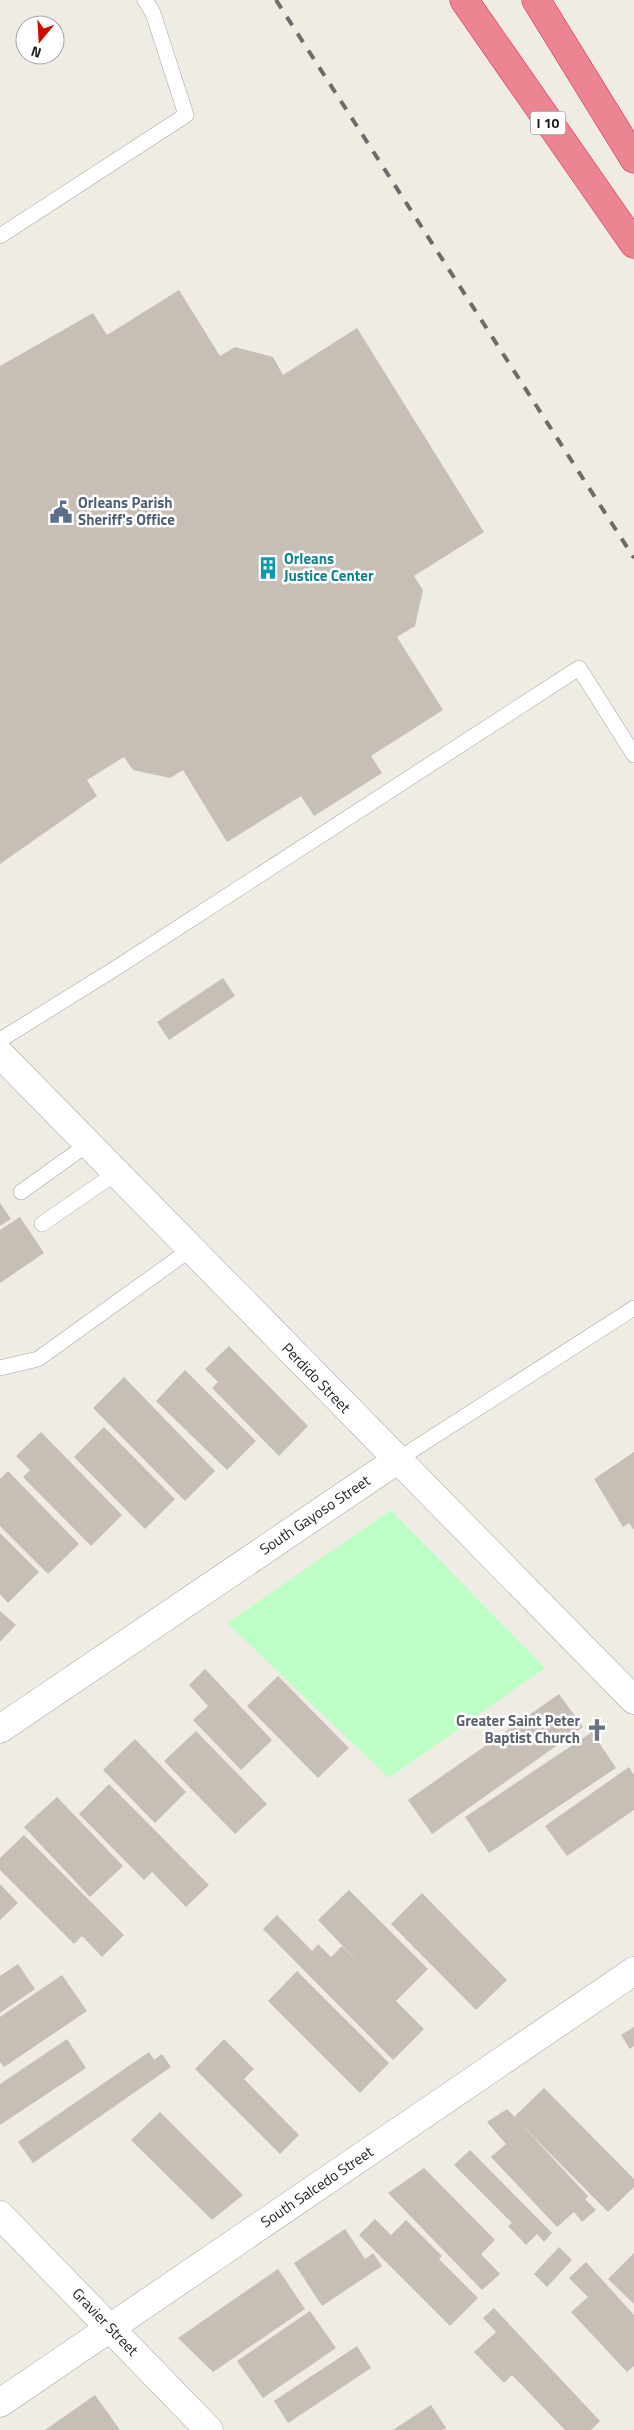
<svg xmlns="http://www.w3.org/2000/svg" width="634" height="2430" viewBox="0 0 634 2430" font-family="'Titillium Web',sans-serif">
  <rect width="100%" height="100%" fill="#efece3"/>
  <path fill="#bdfdc6" d="M391 1510 545 1668 389 1778 227 1623Z"/>
  <g fill="#c7bfb6">
    <path d="M179 290 220 356 235 347 273 357 283 375 357 328 484 532 414 576 423 590 415 626 397 637 443 710 371 756 382 773 314 816 301 796 227 842 183 770 170 778 133 770 124 757 87 780 97 796 0 864V366L93 313 107 335Z"/>
    <path d="M223 978 235 996 169 1040 157 1022Z"/>
    <path d="M0 1203 11 1219 0 1226Z"/>
    <path d="M20 1217 44 1253 0 1283V1230Z"/>
    <path d="M229 1346 308 1426 279 1456 212 1388 218 1382 205 1369Z"/>
    <path d="M185 1370 256 1441 227 1470 156 1401Z"/>
    <path d="M124 1377 215 1471 185 1501 93 1408Z"/>
    <path d="M104 1427 175 1499 145 1529 74 1457Z"/>
    <path d="M41 1432 122 1515 91 1546 23 1477 30 1470 16 1456Z"/>
    <path d="M634 1452V1530L629 1523 623 1527 594 1479Z"/>
    <path d="M8 1471 79 1544 48 1574 0 1526V1479Z"/>
    <path d="M0 1533 39 1572 8 1603 0 1594Z"/>
    <path d="M0 1611 16 1625 0 1642Z"/>
    <path d="M205 1669 272 1740 241 1770 193 1720 208 1706 189 1685Z"/>
    <path d="M278 1676 349 1748 318 1778 247 1706Z"/>
    <path d="M559 1694 583 1727 432 1834 408 1800Z"/>
    <path d="M196 1731 267 1804 235 1834 164 1761Z"/>
    <path d="M592 1732 616 1768 489 1853 465 1817Z"/>
    <path d="M135 1739 186 1792 155 1823 103 1770Z"/>
    <path d="M629 1767 634 1775V1810L567 1856 545 1826Z"/>
    <path d="M109 1784 209 1885 186 1907 152 1872 144 1880 79 1814Z"/>
    <path d="M57 1797 123 1866 90 1897 24 1827Z"/>
    <path d="M24 1835 124 1935 102 1957 82 1936 74 1944 0 1870V1858Z"/>
    <path d="M0 1884 18 1903 0 1920Z"/>
    <path d="M349 1890 428 1969 396 2001 424 2029 393 2060 263 1929 277 1915 312 1951 318 1944 331 1957 342 1946 360 1964 318 1920Z"/>
    <path d="M422 1893 507 1980 476 2010 391 1924Z"/>
    <path d="M18 1964 35 1989 0 2013V1976Z"/>
    <path d="M297 1971 389 2063 360 2093 268 2001Z"/>
    <path d="M62 1975 87 2011 4 2067 0 2062V2017Z"/>
    <path d="M634 2027V2046L630 2049 621 2035Z"/>
    <path d="M67 2039 86 2068 0 2125V2084Z"/>
    <path d="M224 2039 254 2069 244 2079 299 2135 280 2154 195 2069Z"/>
    <path d="M149 2052 154 2060 162 2054 171 2067 33 2163 18 2142Z"/>
    <path d="M544 2088 634 2179V2187L608 2212 514 2117Z"/>
    <path d="M507 2109 588 2196 585 2199 596 2210 582 2222 574 2212 557 2227 491 2157 506 2144 487 2122Z"/>
    <path d="M160 2112 243 2195 212 2220 131 2140Z"/>
    <path d="M470 2150 552 2233 544 2242 537 2234 526 2245 508 2226 512 2223 454 2165Z"/>
    <path d="M424 2168 495 2240 481 2254 500 2274 482 2290 388 2193Z"/>
    <path d="M375 2219 391 2235 406 2220 442 2256 439 2259 478 2298 450 2326 359 2235Z"/>
    <path d="M345 2229 365 2259 373 2253 382 2266 322 2306 294 2263Z"/>
    <path d="M559 2247 572 2260 547 2287 534 2274Z"/>
    <path d="M634 2253V2304L608 2279Z"/>
    <path d="M586 2262 634 2315V2366L627 2372 571 2312 588 2297 569 2278Z"/>
    <path d="M278 2269 305 2309 213 2372 178 2338Z"/>
    <path d="M494 2308 600 2421 591 2430H565L512 2375 504 2383 474 2352 496 2332 483 2318Z"/>
    <path d="M310 2311 336 2348 263 2398 237 2361Z"/>
    <path d="M357 2346 371 2368 288 2423 274 2401Z"/>
    <path d="M95 2395 120 2430H45Z"/>
    <path d="M431 2405 446 2428 443 2430H393Z"/>
  </g>
  <g fill="none" stroke-linecap="round" stroke-linejoin="round">
    <defs>
      <g id="service">
        <path d="M0 236 186 115 153 13 145 0"/>
        <path d="M0 1040 116 968 579 668 634 755"/>
        <path d="M21 1192 88 1144"/>
        <path d="M42 1224 116 1173"/>
        <path d="M0 1368 38 1359 191 1249"/>
        <path d="M397 1460 634 1308"/>
      </g>
      <g id="minor">
        <path d="M0 1054 634 1700"/>
        <path d="M0 1729 397 1460"/>
        <path d="M0 2215 209 2430"/>
        <path d="M0 2403 634 1971"/>
      </g>
      <g id="motorway">
        <path d="M464 0 634 244"/>
        <path d="M536 0 634 159"/>
      </g>
    </defs>
    <use href="#service" stroke="#a5a5a5" stroke-width="16"/>
    <use href="#minor" stroke="#a5a5a5" stroke-width="29"/>
    <use href="#motorway" stroke="#e41951" stroke-width="29"/>
    <use href="#service" stroke="#fff" stroke-width="15"/>
    <use href="#minor" stroke="#fff" stroke-width="28"/>
    <use href="#motorway" stroke="#ec8592" stroke-width="28"/>
    <path stroke="#6c6c6c" stroke-width="4" stroke-dasharray="10 10" stroke-linecap="butt" d="M276 0 634 558"/>
  </g>
  <defs>
    <symbol id="civic-bare" viewBox="-9 -9 18 18"><path d="M-.6-6.5H3V-4.5H.6V-3L4-1V1h2V6H-6V1h2V-1L-.6-3ZM-1.2 2.5V6h2.4V2.5Z" fill="#5c6f8a" stroke="#fff" stroke-width="2.5" paint-order="stroke"/></symbol>
    <symbol id="building-bare" viewBox="-9 -9 18 18"><path d="M-4-6H4V6H1V3H-1V6H-4ZM-2.5-4.3h1.7v1.8h-1.7ZM.8-4.3h1.7v1.8H.8ZM-2.5-1h1.7V.8h-1.7ZM.8-1h1.7V.8H.8Z" fill="#0f9aa8" stroke="#fff" stroke-width="2.5" paint-order="stroke"/></symbol>
    <symbol id="church-bare" viewBox="-9 -9 18 18"><path d="M-1.2-6h2.4v3.5h3.3v2.4h-3.3V6h-2.4V-.1h-3.3v-2.4h3.3Z" fill="#6b7280" stroke="#fff" stroke-width="2.5" paint-order="stroke"/></symbol>
  </defs>
  <g fill-rule="evenodd">
    <use href="#civic-bare" x="45" y="496" width="32" height="32"/>
    <use href="#building-bare" x="252" y="552" width="32" height="32"/>
    <use href="#church-bare" x="581" y="1714" width="32" height="32"/>
  </g>
  <g text-anchor="middle" stroke-width="5" stroke-linejoin="round" paint-order="stroke">
    <rect fill="#fff" stroke="#626262" stroke-width="1" x="530.5" y="111.5" width="35" height="23" rx="4"/>
    <g font-size="14" font-weight="bold" fill="#1e1e1e">
      <text x="548" y="128">I 10</text>
    </g>
    <g font-size="15" font-weight="bold" fill="#4e5e75" stroke="#fff" text-anchor="start">
      <text x="78" y="508">Orleans Parish<tspan x="78" dy="17">Sheriff's Office</tspan></text>
    </g>
    <g font-size="15" font-weight="bold" fill="#0d838f" stroke="#fff" text-anchor="start">
      <text x="284" y="564">Orleans<tspan x="284" dy="17">Justice Center</tspan></text>
    </g>
    <g font-size="15" fill="#1e1e1e" stroke="#fff">
      <text transform="translate(316 1378) rotate(46)" y="5">Perdido Street</text>
      <text transform="translate(315 1515) rotate(-34)" y="5">South Gayoso Street</text>
      <text transform="translate(317 2187) rotate(-34)" y="5">South Salcedo Street</text>
      <text transform="translate(105 2322) rotate(46)" y="5">Gravier Street</text>
    </g>
    <g font-size="15" font-weight="bold" fill="#5b616d" stroke="#fff" text-anchor="end">
      <text x="580" y="1726">Greater Saint Peter<tspan x="580" dy="17">Baptist Church</tspan></text>
    </g>
  </g>
  <g transform="translate(40 40) rotate(198)"><circle r="24" fill="#ffffff" stroke="#a5a5a5"/>
  <path d="M0-4L9 19L0 12L-9 19Z" fill="#cb0d00"/>
  <text y="-8" font-size="14" font-weight="bold" text-anchor="middle" fill="#1e1e1e">N</text>
  </g>
</svg>
